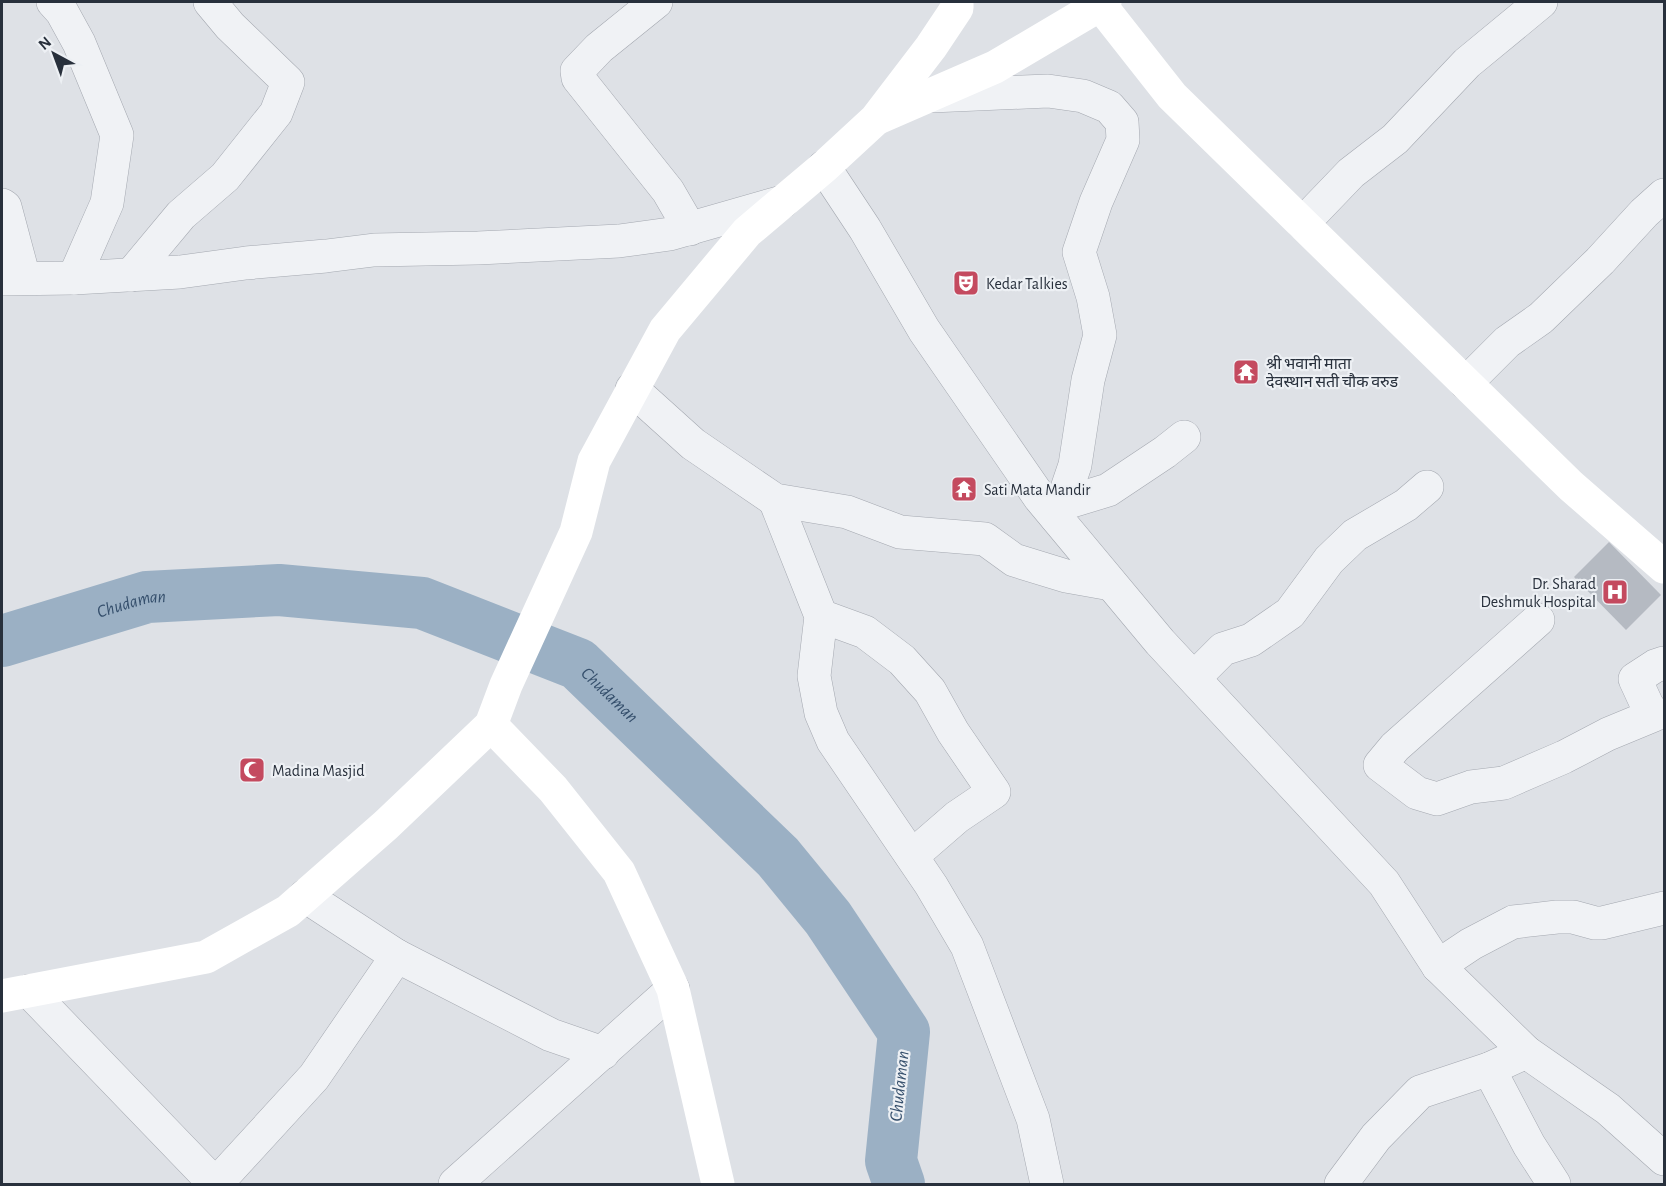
<svg xmlns="http://www.w3.org/2000/svg" width="1666" height="1186" viewBox="0 0 1666 1186" font-family="'Alegreya Sans','Noto Sans Devanagari',sans-serif">
  <rect width="100%" height="100%" fill="#dee1e6"/>
  <g fill="none" stroke-linecap="round" stroke-linejoin="round">
    <path stroke="#9bb0c4" stroke-width="52" id="s1" d="M2 641 147 597 279 590 422 603 578 664 778 857 828 918 904 1032 891 1161 899 1184"/>
  </g>
  <path fill="#b5bac2" d="M1609 542 1661 595 1626 630 1574 577Z"/>
  <g fill="none" stroke-linecap="round" stroke-linejoin="round">
    <defs>
      <g id="street">
        <path d="M53 2 62 12 79 43 117 135 107 203 74 278"/>
        <path d="M656 2 599 48 577 71 578 78 668 191 690 229"/>
        <path d="M931 96 1048 91 1083 96 1109 107 1122 122 1123 140 1096 202 1079 252 1093 297 1100 335 1088 380 1075 465 1057 518"/>
        <path d="M824 167 865 229 924 330 1040 498 1160 642 1384 883 1438 966 1526 1052 1608 1109 1664 1159"/>
        <path d="M2 205 5 207 24 278"/>
        <path d="M1303 223 1351 173 1395 139 1467 63 1541 2"/>
        <path d="M131 275 181 215 225 177 276 113 288 82 230 26 210 2"/>
        <path d="M2 279 74 278 180 272 246 263 326 256 374 250 478 248 619 241 670 234 782 202"/>
        <path d="M1466 383 1507 342 1541 318 1600 261 1644 213 1664 195"/>
        <path d="M632 389 693 444 775 500 847 512 900 532 985 539 1014 560 1066 576 1111 584"/>
        <path d="M775 500 821 616 814 676 821 713 833 741 931 885 967 946 1033 1119 1047 1184"/>
        <path d="M1062 504 1108 490 1165 452 1184 437"/>
        <path d="M821 616 865 632 902 660 930 691 953 732 994 792 957 817 912 856"/>
        <path d="M1538 620 1395 747 1380 765 1417 793 1437 799 1471 787 1504 783 1564 757 1608 734 1654 715 1647 705 1635 679 1655 666 1664 663"/>
        <path d="M1194 678 1223 649 1251 640 1290 613 1329 560 1355 535 1406 505 1427 487"/>
        <path d="M397 956 551 1035 603 1053"/>
        <path d="M1438 966 1471 944 1513 922 1557 917H1573L1595 923H1602L1664 908"/>
        <path d="M29 991 215 1184"/>
        <path d="M1489 1069 1529 1145 1554 1184"/>
        <path d="M216 1184 314 1077 397 956 305 896"/>
        <path d="M455 1184 673 989"/>
        <path d="M1341 1184 1376 1137 1420 1092 1489 1069 1526 1052"/>
      </g>
    </defs>
    <use href="#street" stroke="#a4a8b0" stroke-width="34"/>
    <use href="#street" stroke="#f0f2f5" stroke-width="33"/>
    <g stroke="#fff" stroke-width="33">
      <path d="M1098 2 1172 96 1571 486 1664 567"/>
      <path d="M880 117 995 67 1105 2"/>
      <path d="M2 996 206 957 288 911 386 825 491 725"/>
      <path d="M718 1184 673 989 619 872 553 789 491 725 506 685 576 532 594 461 665 330 747 232 824 167 876 119 931 47 957 8V2"/>
    </g>
  </g>
  <defs>
    <symbol id="theatre-square" viewBox="-11 -11 22 22"><rect x="-9" y="-9" width="18" height="18" rx="4" fill="#c44a5f" stroke="#edf0f4"/><path d="M-5-5.5Q0-4 5-5.5V0Q5 5 0 6Q-5 5-5 0ZM-3.3-2.5H-1v1.5H-3.3ZM1-2.5H3.3v1.5H1ZM-2.8 1Q0 5.5 2.8 1Z" fill="#fff"/></symbol>
    <symbol id="temple-square" viewBox="-11 -11 22 22"><rect x="-9" y="-9" width="18" height="18" rx="4" fill="#c44a5f" stroke="#edf0f4"/><path d="M0-6L5-2H3V0L6.5 2.5H4V6H1.5V3h-3V6H-4V2.5H-6.5L-3 0V-2H-5Z" fill="#fff"/></symbol>
    <symbol id="hospital-square" viewBox="-11 -11 22 22"><rect x="-9" y="-9" width="18" height="18" rx="4" fill="#c44a5f" stroke="#edf0f4"/><path d="M-5-5h3v3.5h4V-5h3V5h-3V1.5h-4V5h-3Z" fill="#fff"/></symbol>
    <symbol id="mosque-square" viewBox="-11 -11 22 22"><rect x="-9" y="-9" width="18" height="18" rx="4" fill="#c44a5f" stroke="#edf0f4"/><path d="M3.5-4.9A6 6 0 1 0 3.5 4.9A5 5 0 1 1 3.5-4.9Z" fill="#fff"/></symbol>
  </defs>
  <g fill-rule="evenodd">
    <use href="#theatre-square" x="951" y="268" width="30" height="30"/>
    <use href="#temple-square" x="1231" y="357" width="30" height="30"/>
    <use href="#temple-square" x="949" y="474" width="30" height="30"/>
    <use href="#hospital-square" x="1600" y="577" width="30" height="30"/>
    <use href="#mosque-square" x="237" y="755" width="30" height="30"/>
  </g>
  <g text-anchor="middle" stroke-width="4.5" stroke-linejoin="round" paint-order="stroke">
    <g font-size="16" fill="#28303c" stroke="#edf0f4" text-anchor="start">
      <text x="986" y="289">Kedar Talkies</text>
      <text x="1266" y="369">श्री भवानी माता<tspan x="1266" dy="18">देवस्थान सती चौक वरुड</tspan></text>
      <text x="984" y="495">Sati Mata Mandir</text>
      <text x="1596" y="589" text-anchor="end">Dr. Sharad<tspan x="1596" dy="18">Deshmuk Hospital</tspan></text>
      <text x="272" y="776">Madina Masjid</text>
    </g>
    <g font-size="18" font-style="italic" fill="#354f6c" stroke="#edf0f4">
      <text dy="6" stroke="none"><textPath href="#s1" startOffset="135">Chudaman</textPath></text>
      <text dy="6" stroke="none"><textPath href="#s1" startOffset="639">Chudaman</textPath></text>
      <text transform="translate(899 1086) rotate(-84)" y="6">Chudaman</text>
    </g>
  </g>
  <rect width="1666" height="1186" fill="none" stroke="#28303c" stroke-width="6"/>
  <g transform="translate(54 54) rotate(319)" stroke="#edf0f4" stroke-width="4.5" paint-order="stroke">
  <path d="M0-4.5L10 22L0 15L-10 22Z" fill="#28303c"/>
  <text y="-9" font-size="16" font-weight="bold" text-anchor="middle" fill="#28303c">N</text>
  </g>
</svg>
